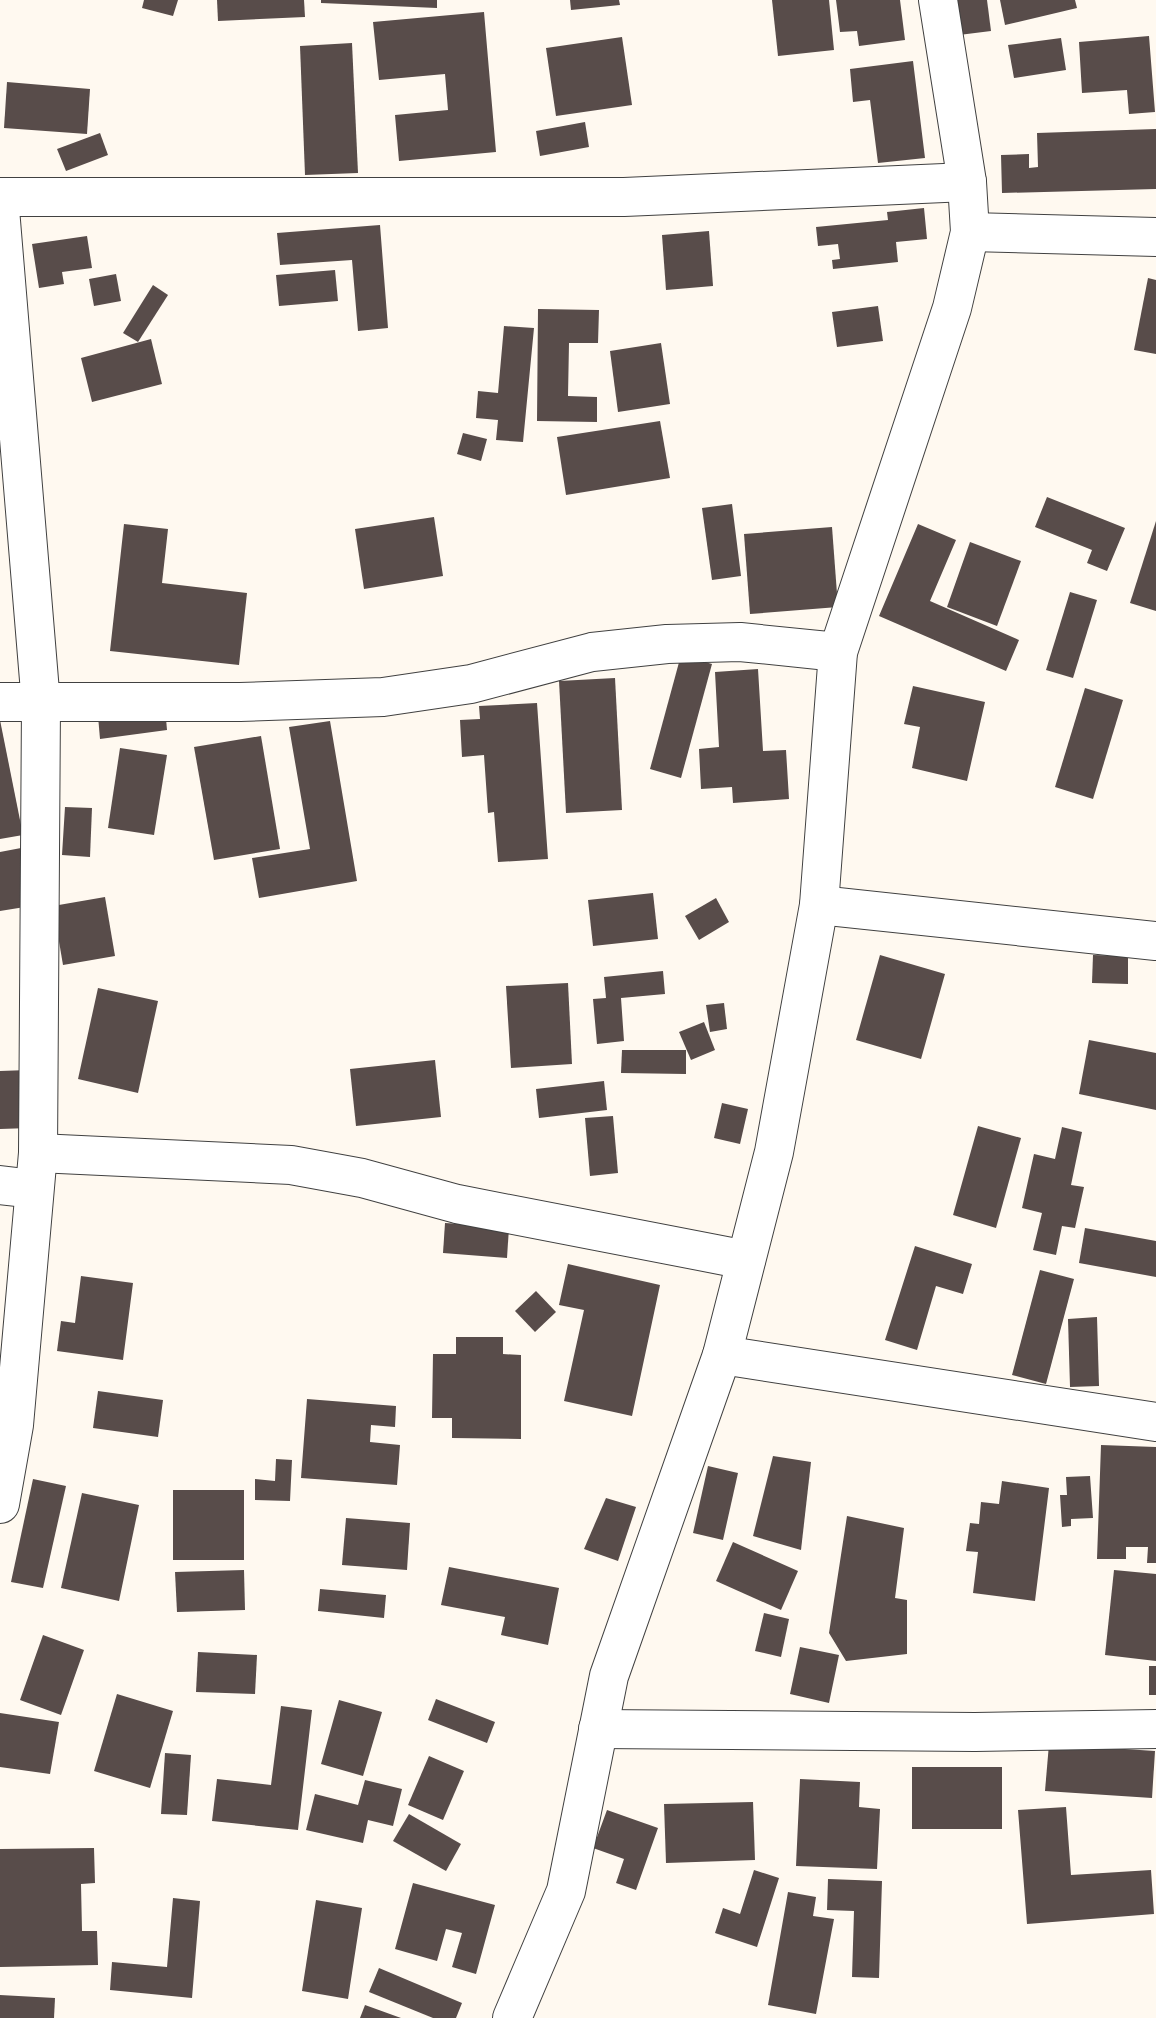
<svg xmlns="http://www.w3.org/2000/svg" width="1156" height="2018" viewBox="0 0 1156 2018" font-family="Georgia,serif">
  <rect width="100%" height="100%" fill="#fff9f0"/>
  <g fill="#584c4a">
    <path d="M144 0H178L173 16 142 8Z"/>
    <path d="M217 0H304L305 17 218 21Z"/>
    <path d="M321 0H437V8L321 3Z"/>
    <path d="M570 0H619L620 5 571 10Z"/>
    <path d="M772 0H829L834 50 778 56Z"/>
    <path d="M836 0H900L905 40 859 46 857 31 840 32Z"/>
    <path d="M954 0H987L991 31 959 35Z"/>
    <path d="M1000 0H1075L1077 8 1005 25Z"/>
    <path d="M484 12 496 152 399 161 395 115 448 110 445 74 379 80 373 22Z"/>
    <path d="M1149 36 1155 112 1129 114 1127 90 1082 93 1079 42Z"/>
    <path d="M622 37 632 105 556 116 546 48Z"/>
    <path d="M1061 38 1066 70 1014 78 1008 45Z"/>
    <path d="M352 43 358 173 305 175 300 46Z"/>
    <path d="M913 61 925 158 878 163 870 100 853 102 850 69Z"/>
    <path d="M7 82 90 89 87 134 4 128Z"/>
    <path d="M585 122 589 147 540 156 536 131Z"/>
    <path d="M1156 129V189L1002 193 1001 155 1029 154V168L1038 167 1037 133Z"/>
    <path d="M100 133 108 155 66 171 57 149Z"/>
    <path d="M924 208 927 239 896 242 898 262 833 269 832 260 840 259 838 244 818 246 816 227 888 220 887 212Z"/>
    <path d="M380 225 388 328 358 331 352 260 280 265 277 233Z"/>
    <path d="M709 231 713 286 666 290 662 235Z"/>
    <path d="M87 236 92 268 62 272 64 284 39 288 32 244Z"/>
    <path d="M335 270 338 301 279 306 276 275Z"/>
    <path d="M116 274 121 301 94 306 89 279Z"/>
    <path d="M1148 278 1156 280V354L1134 350Z"/>
    <path d="M153 285 168 295 138 342 123 333Z"/>
    <path d="M878 306 883 341 837 347 832 312Z"/>
    <path d="M538 309 599 310 598 343H569L568 396 597 397V422L537 421Z"/>
    <path d="M504 326 534 328 523 442 496 440 498 420 476 418 478 391 498 393Z"/>
    <path d="M151 339 162 384 92 402 81 358Z"/>
    <path d="M661 343 670 404 618 412 610 351Z"/>
    <path d="M660 421 670 478 566 495 557 437Z"/>
    <path d="M463 433 487 439 481 461 457 454Z"/>
    <path d="M1047 497 1125 528 1107 571 1087 563 1092 550 1035 527Z"/>
    <path d="M732 504 741 576 712 580 702 508Z"/>
    <path d="M434 517 443 576 364 589 355 529Z"/>
    <path d="M1156 521V611L1130 603Z"/>
    <path d="M124 524 168 529 162 583 247 593 239 665 110 651Z"/>
    <path d="M918 524 956 540 930 601 1019 640 1006 671 879 616Z"/>
    <path d="M832 527 838 607 750 614 744 534Z"/>
    <path d="M970 542 1021 561 997 626 947 607Z"/>
    <path d="M1070 592 1097 600 1073 678 1046 670Z"/>
    <path d="M681 655 712 664 681 778 650 769Z"/>
    <path d="M758 669 763 751 786 750 789 799 733 803 732 787 701 789 699 749 719 747 715 672Z"/>
    <path d="M615 678 622 810 566 813 559 681Z"/>
    <path d="M913 686 985 702 967 781 912 768 920 727 904 724Z"/>
    <path d="M1085 688 1123 700 1093 799 1055 787Z"/>
    <path d="M537 703 548 859 498 862 494 812 488 813 484 755 462 757 460 720 480 719 479 706Z"/>
    <path d="M165 707 167 730 100 739 98 716Z"/>
    <path d="M0 720 23 835 0 839Z"/>
    <path d="M330 721 357 881 259 898 252 858 310 849 289 727Z"/>
    <path d="M261 736 280 849 214 860 194 747Z"/>
    <path d="M120 748 167 755 154 835 108 828Z"/>
    <path d="M65 807 92 808 90 857 62 855Z"/>
    <path d="M21 848 31 906 0 911V852Z"/>
    <path d="M653 893 658 939 593 946 588 900Z"/>
    <path d="M105 897 115 956 63 965 53 906Z"/>
    <path d="M716 898 729 922 699 940 685 916Z"/>
    <path d="M880 955 945 974 921 1059 856 1040Z"/>
    <path d="M1093 955 1128 956V984L1092 983Z"/>
    <path d="M663 971 665 994 621 998 624 1041 597 1044 593 999 606 998 604 977Z"/>
    <path d="M568 983 572 1064 511 1068 506 986Z"/>
    <path d="M98 988 158 1001 138 1093 78 1079Z"/>
    <path d="M724 1003 727 1029 710 1032 706 1005Z"/>
    <path d="M704 1022 715 1050 691 1060 679 1032Z"/>
    <path d="M1089 1040 1156 1053V1110L1079 1094Z"/>
    <path d="M622 1050H686V1074L621 1073Z"/>
    <path d="M435 1060 441 1117 356 1126 350 1069Z"/>
    <path d="M28 1070 30 1128 0 1129V1071Z"/>
    <path d="M604 1081 607 1110 539 1118 536 1089Z"/>
    <path d="M722 1103 748 1109 740 1144 714 1138Z"/>
    <path d="M613 1116 618 1173 590 1176 585 1118Z"/>
    <path d="M978 1126 1021 1138 996 1228 953 1215Z"/>
    <path d="M1062 1127 1082 1132 1071 1185 1084 1187 1075 1228 1062 1226 1056 1255 1033 1250 1042 1213 1022 1208 1034 1154 1055 1159Z"/>
    <path d="M445 1223 509 1227 507 1258 443 1253Z"/>
    <path d="M1085 1228 1156 1241V1277L1079 1263Z"/>
    <path d="M915 1246 972 1264 963 1294 936 1286 917 1350 885 1340Z"/>
    <path d="M568 1264 660 1285 632 1416 564 1401 584 1310 559 1305Z"/>
    <path d="M1040 1270 1074 1279 1046 1384 1012 1375Z"/>
    <path d="M81 1276 133 1283 123 1360 57 1351 61 1321 75 1323Z"/>
    <path d="M536 1291 556 1312 535 1332 515 1311Z"/>
    <path d="M1097 1317 1099 1386 1070 1387 1068 1319Z"/>
    <path d="M456 1337H503V1354L521 1355V1439L452 1438V1418H432L433 1354H456Z"/>
    <path d="M98 1391 163 1400 158 1437 93 1428Z"/>
    <path d="M307 1399 396 1406 395 1427 371 1425 370 1442 400 1445 397 1485 301 1478Z"/>
    <path d="M1101 1445 1156 1447V1563H1147L1148 1547H1126V1559H1097Z"/>
    <path d="M773 1456 811 1462 801 1550 753 1536Z"/>
    <path d="M276 1459 292 1460 290 1501 255 1500V1479L275 1481Z"/>
    <path d="M708 1466 738 1473 723 1540 693 1533Z"/>
    <path d="M1090 1476 1093 1518 1071 1519V1526L1062 1527 1060 1495H1067L1066 1477Z"/>
    <path d="M33 1479 66 1486 43 1588 11 1582Z"/>
    <path d="M1002 1481 1049 1488 1035 1601 973 1593 978 1552 966 1551 970 1523 979 1524 981 1502 999 1504Z"/>
    <rect x="173" y="1490" width="71" height="70"/>
    <path d="M82 1493 139 1505 119 1601 61 1588Z"/>
    <path d="M606 1498 636 1507 618 1561 584 1549Z"/>
    <path d="M847 1516 904 1528 895 1598 907 1600V1654L846 1661 829 1633Z"/>
    <path d="M346 1518 410 1523 407 1570 342 1565Z"/>
    <path d="M733 1542 798 1571 781 1610 716 1581Z"/>
    <path d="M449 1567 559 1588 548 1645 501 1635 505 1617 441 1605Z"/>
    <path d="M244 1570 245 1610 177 1612 175 1572Z"/>
    <path d="M1114 1570 1156 1574V1661L1105 1655Z"/>
    <path d="M320 1589 386 1595 384 1618 318 1611Z"/>
    <path d="M764 1613 789 1619 781 1657 755 1651Z"/>
    <path d="M43 1635 84 1650 61 1715 20 1700Z"/>
    <path d="M800 1647 839 1655 829 1703 790 1694Z"/>
    <path d="M198 1652 257 1655 255 1694 196 1692Z"/>
    <rect x="1149" y="1666" width="7" height="29"/>
    <path d="M117 1694 173 1711 150 1788 94 1771Z"/>
    <path d="M436 1699 495 1722 487 1743 428 1720Z"/>
    <path d="M339 1700 382 1712 363 1776 321 1764Z"/>
    <path d="M281 1706 312 1710 298 1830 212 1821 217 1779 271 1785Z"/>
    <path d="M0 1713 59 1722 50 1774 0 1767Z"/>
    <path d="M1049 1744 1155 1751 1152 1798 1045 1791Z"/>
    <path d="M165 1753 191 1755 187 1815 161 1814Z"/>
    <path d="M429 1756 464 1771 443 1820 408 1805Z"/>
    <rect x="912" y="1767" width="90" height="62"/>
    <path d="M800 1779 860 1782 859 1807 880 1809 877 1869 796 1866Z"/>
    <path d="M365 1780 402 1789 393 1826 368 1820 363 1843 306 1830 315 1794 358 1805Z"/>
    <path d="M753 1802 755 1860 666 1863 664 1804Z"/>
    <path d="M1066 1807 1071 1875 1151 1870 1154 1914 1027 1924 1018 1810Z"/>
    <path d="M607 1810 658 1828 636 1890 616 1883 624 1859 593 1848Z"/>
    <path d="M409 1814 461 1844 446 1871 393 1841Z"/>
    <path d="M94 1848 95 1883 81 1884 82 1931H97L98 1965 0 1967V1849Z"/>
    <path d="M754 1870 779 1878 757 1947 715 1933 723 1908 740 1914Z"/>
    <path d="M828 1879 882 1881 879 1978 852 1977 854 1911 827 1910Z"/>
    <path d="M413 1883 495 1905 476 1974 452 1967 462 1933 446 1929 437 1961 395 1949Z"/>
    <path d="M788 1892 816 1897 813 1916 834 1919 816 2014 768 2005Z"/>
    <path d="M173 1898 200 1901 192 1998 110 1990 112 1962 167 1967Z"/>
    <path d="M316 1900 362 1908 348 1999 302 1991Z"/>
    <path d="M379 1968 462 2003 456 2018H433L369 1992Z"/>
    <path d="M0 1995 55 1998 54 2018H0Z"/>
    <path d="M365 2005 401 2018H360Z"/>
  </g>
  <g fill="none" stroke-linecap="round" stroke-linejoin="round">
    <defs>
      <g id="minor">
        <path d="M0 197H624L967 182"/>
        <path d="M0 209 41 704 38 1153 14 1425 0 1504"/>
        <path d="M970 232 1156 237"/>
        <path d="M0 702H240L383 697 471 684 592 652 667 644 740 642 838 652"/>
        <path d="M819 905 1156 941"/>
        <path d="M38 1153 291 1165 362 1178 457 1204 746 1260"/>
        <path d="M0 1185 34 1189"/>
        <path d="M722 1355 1156 1422"/>
        <path d="M598 1729 975 1732 1156 1729"/>
        <path d="M512 2018 566 1891 609 1676 722 1355 774 1152 819 905 838 652 952 308 970 232 967 182 938 0"/>
      </g>
    </defs>
    <use href="#minor" stroke="#414141" stroke-width="40"/>
    <use href="#minor" stroke="#fff" stroke-width="38"/>
  </g>
</svg>
